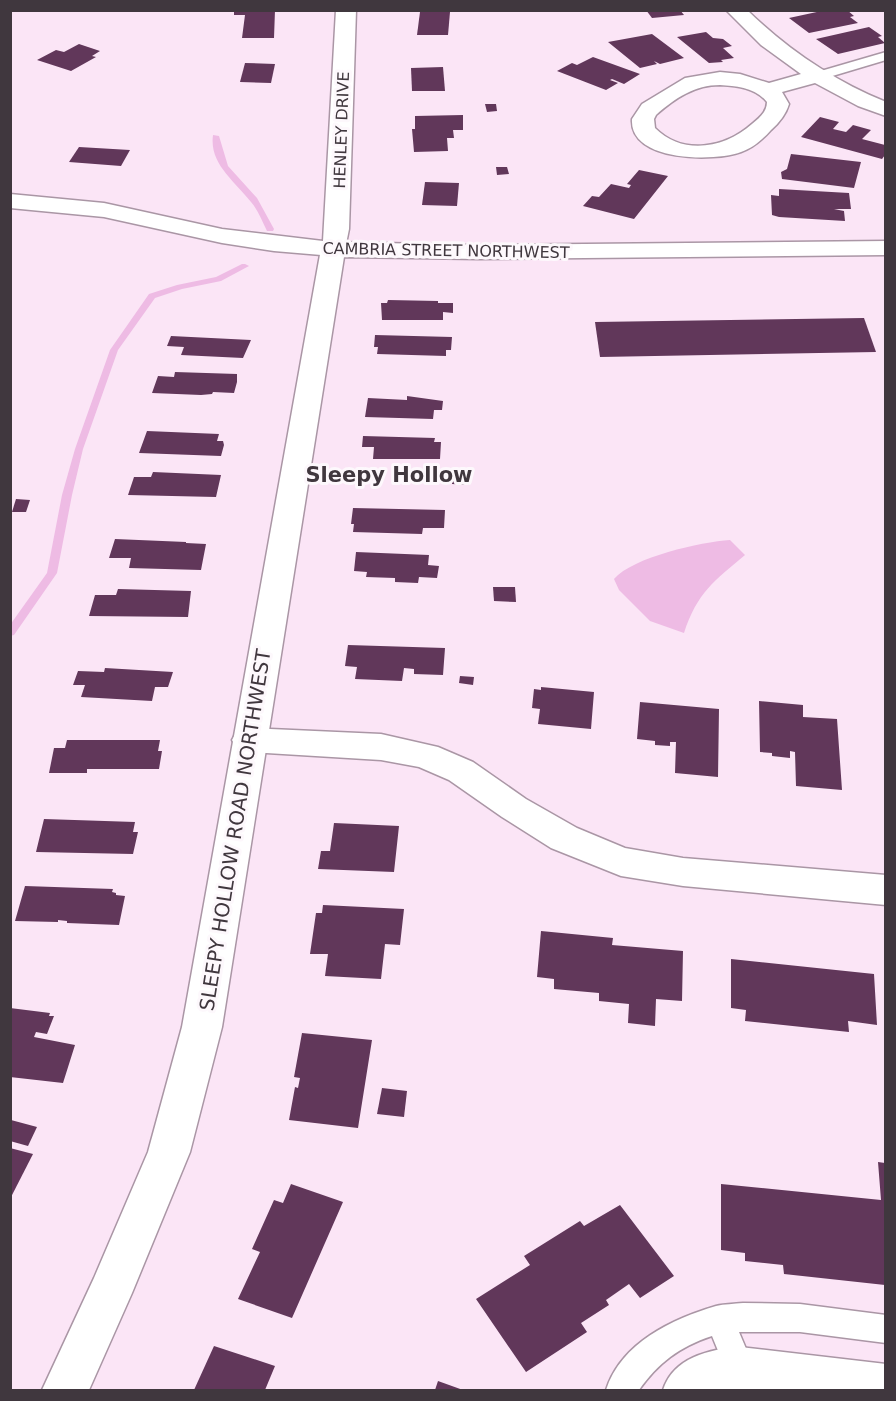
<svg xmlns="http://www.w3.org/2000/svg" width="896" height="1401" viewBox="0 0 896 1401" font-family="'DejaVu Sans',sans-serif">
  <rect width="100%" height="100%" fill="#fbe5f6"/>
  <path fill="#eebbe4" d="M730 540 745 555C714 581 697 593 684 633L650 621 619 590 614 579C633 557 701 542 730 540Z"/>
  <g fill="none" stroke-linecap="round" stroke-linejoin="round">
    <g fill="#eebbe4" fill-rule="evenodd">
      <path d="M213 135 219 136 228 166 257 198 274 229 273 231H267C262 221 258 210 251 202 235 181 209 164 213 135Z"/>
      <path d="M242 264H245L249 266 221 281 182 289 155 298 118 350 83 449 72 495 57 573 14 635 10 636V625L47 573 62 495 75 449 110 350 149 294 177 285 216 277Z"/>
    </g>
  </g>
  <g fill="#61375a">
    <path d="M234 10H275L274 38H242L245 15H234Z"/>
    <path d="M646 10H680L684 15 652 18Z"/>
    <path d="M826 10H847L854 16 850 17 858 23 809 33 789 18Z"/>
    <path d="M420 12H450L448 35H417Z"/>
    <path d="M869 27 882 36 878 37 885 43 838 54 816 39Z"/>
    <path d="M706 32 713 38 723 39 732 46 723 48 734 58 721 60 723 62 709 63 677 37Z"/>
    <path d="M652 34 684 58 660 64 654 61 657 64 640 68 608 42Z"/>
    <path d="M79 44 100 51 92 56 96 57 71 71 37 60 56 50 64 52Z"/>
    <path d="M593 57 640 74 624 84 612 79 610 80 618 83 606 90 557 71 572 63 577 65Z"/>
    <path d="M245 63 275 64 271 83 240 82Z"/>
    <path d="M443 67 445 91H412L411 68Z"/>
    <path d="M485 104H496L497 111 487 112Z"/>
    <path d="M463 115V130H453L454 138H447L448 151 414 152 412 129H415V116Z"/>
    <path d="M820 117 839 122 833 129 846 132 853 125 871 130 862 139 885 145V155L882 159 801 137Z"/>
    <path d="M79 147 130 150 121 166 69 162Z"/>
    <path d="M791 154 861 162 854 188 782 179 781 172 787 169Z"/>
    <path d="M496 167H507L509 174 497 175Z"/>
    <path d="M639 170 668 176 634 219 583 206 592 196 599 197 611 184 629 188 631 185 627 184Z"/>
    <path d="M425 182 459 183 457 206 422 205Z"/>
    <path d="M779 189 849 193 851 209H834L844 211 845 221 779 217 772 215 771 195 779 196Z"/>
    <path d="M388 300 438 301V303H453V313L443 312V320H382L381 303H387Z"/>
    <path d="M864 318 876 352 600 357 595 322Z"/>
    <path d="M375 335 452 337 451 350H446V356L377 354 378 347H374Z"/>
    <path d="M171 336 251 340 243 358 181 355 184 347 167 346Z"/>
    <path d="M175 372 237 374V382L234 393 213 392 212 394 201 395 152 393 158 376 174 377Z"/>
    <path d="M407 396 443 401 442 410H434L433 419 365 417 368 398 407 400Z"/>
    <path d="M147 431 219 434 217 441H223L224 445 221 456 139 453Z"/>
    <path d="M363 436 435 438 434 442H441L440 459H373L374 447H362Z"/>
    <path d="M453 470H469V485L452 484Z"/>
    <path d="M153 472 221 475 216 497 128 495 134 477H151Z"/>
    <path d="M16 499 30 500 26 512H12Z"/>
    <path d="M353 508 445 510 444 528H423L422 534 353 532 354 524H351Z"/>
    <path d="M115 539 186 542V543L206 544 201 570 129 568 131 558H109Z"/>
    <path d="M356 552 429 555 428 565 439 566 437 578 419 577 418 583 395 582V578L366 577 367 572 354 571Z"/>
    <path d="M493 587H515L516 602 494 601Z"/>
    <path d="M118 589 191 591 188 617 89 616 95 595H116Z"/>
    <path d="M348 645 445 648 443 675 414 674V669L404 668 402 681 355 679 357 667 345 666Z"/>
    <path d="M105 668 173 672 168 687H155L152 701 81 697 85 685H73L78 671 104 672Z"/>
    <path d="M460 676 474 677 473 685 459 683Z"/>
    <path d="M541 687 594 692 591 729 538 724 540 709 532 708 534 689 541 690Z"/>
    <path d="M759 701 803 705V717L837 719 842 790 796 786 795 752 790 751V758L772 756V753L760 752Z"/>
    <path d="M640 702 719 709 718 777 675 773 676 742H670V746L655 745V741L637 739Z"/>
    <path d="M67 740H160L158 751H162L159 769H87V773H49L54 748H65Z"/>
    <path d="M44 819 135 822 133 832H138L133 854 36 852Z"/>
    <path d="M334 823 399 826 394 872 318 869 321 851H330Z"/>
    <path d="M25 886 113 889 112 892 116 893V895L125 896 119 925 67 923V921L58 920V922L15 921Z"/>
    <path d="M323 905 404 909 400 945 385 944 381 979 325 976 328 954H310L316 913H322Z"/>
    <path d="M541 931 613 938 612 945 683 951 682 1001 656 999 655 1026 628 1023 629 1004 599 1001V993L554 989V979L537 977Z"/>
    <path d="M731 959 874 974 877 1025 848 1021 849 1032 745 1021 746 1010 731 1008Z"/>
    <path d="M10 1008 50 1013 49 1016H54L47 1034 36 1032 34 1037 75 1045 63 1083 10 1077Z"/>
    <path d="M302 1033 372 1040 358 1128 289 1120 295 1087 298 1088 300 1078 294 1077Z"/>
    <path d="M382 1088 407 1091 404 1117 377 1114Z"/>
    <path d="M11 1120 37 1127 28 1146 10 1141Z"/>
    <path d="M10 1148 33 1154 10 1199Z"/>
    <path d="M878 1162 885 1163V1285L784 1274 783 1265 745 1261V1253L721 1250V1184L881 1200Z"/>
    <path d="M291 1184 343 1202 292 1318 238 1299 260 1252 252 1249 274 1200 283 1203Z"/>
    <path d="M620 1205 674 1276 640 1298 629 1284 606 1300 609 1305 581 1323 587 1332 526 1372 476 1299 530 1265 524 1256 580 1221 584 1226Z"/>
    <path d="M214 1346 275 1366 265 1390H194Z"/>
    <path d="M438 1381 463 1390H435Z"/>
  </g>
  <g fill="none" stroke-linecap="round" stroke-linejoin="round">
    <defs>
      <g id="lane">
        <path d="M886 52V60L819 80 812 76 814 73Z"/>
        <path d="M743 1303 800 1304 886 1315V1343L800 1332H739L755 1370 750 1380 740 1385 730 1380 712 1336C679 1347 658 1363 639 1390H606C621 1343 672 1319 716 1306 724 1304 734 1304 743 1303Z"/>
      </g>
      <g id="street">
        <path d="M336 10H356L349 229 345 249 342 254 333 256 274 251 222 243 104 217 10 208V194L104 203 222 229 323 241Z"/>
        <path d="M726 10H747C787 49 834 81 886 102V116L858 106 815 83 782 92 789 104C786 114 779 123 771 130 763 139 753 148 741 152 715 162 629 162 632 119L642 104 685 78 720 72 740 74 769 83 801 74 761 45ZM720 85C737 86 756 88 767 102 767 112 759 118 752 124 725 148 683 156 655 128L654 119 656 115C675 98 695 85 720 85Z"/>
        <path d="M249 728 381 734 438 747 473 762 526 799 577 828 625 848 683 858 886 875V905L683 886 621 876 551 848 502 817 449 780 419 767 381 760 249 752 237 749 232 740 237 731Z"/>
        <path d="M740 1347 886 1364V1390H663C673 1358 709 1349 740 1347Z"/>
      </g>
      <path id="secondary" d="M886 241V255L479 259 344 257 222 1027 190 1152 132 1293 89 1390H42L94 1278 148 1152 182 1027 321 249 324 244 333 242 479 245Z"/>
    </defs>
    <use href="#lane" stroke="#aa96a5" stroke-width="3"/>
    <use href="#street" stroke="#aa96a5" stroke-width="3"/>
    <use href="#secondary" stroke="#aa96a5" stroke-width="3"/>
    <use href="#lane" fill="#fff" fill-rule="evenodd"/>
    <use href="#street" fill="#fff" fill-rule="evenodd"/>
    <use href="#secondary" fill="#fff" fill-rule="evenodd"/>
  </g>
  <g text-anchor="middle" stroke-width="6" stroke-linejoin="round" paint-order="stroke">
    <g font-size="16" fill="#40373e" stroke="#fdf8fc">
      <text transform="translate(341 130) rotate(-88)" y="6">HENLEY DRIVE</text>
      <text transform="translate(446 250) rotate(1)" y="6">CAMBRIA STREET NORTHWEST</text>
    </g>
    <g font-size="20" fill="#40373e" stroke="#fdf8fc">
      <text transform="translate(235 830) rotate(-81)" y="7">SLEEPY HOLLOW ROAD NORTHWEST</text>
    </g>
    <g font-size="21" font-weight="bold" fill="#40373e" stroke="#fdf8fc">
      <text x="389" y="482">Sleepy Hollow</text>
    </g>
  </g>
  <rect width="896" height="1401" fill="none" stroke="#40373e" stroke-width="24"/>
</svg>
